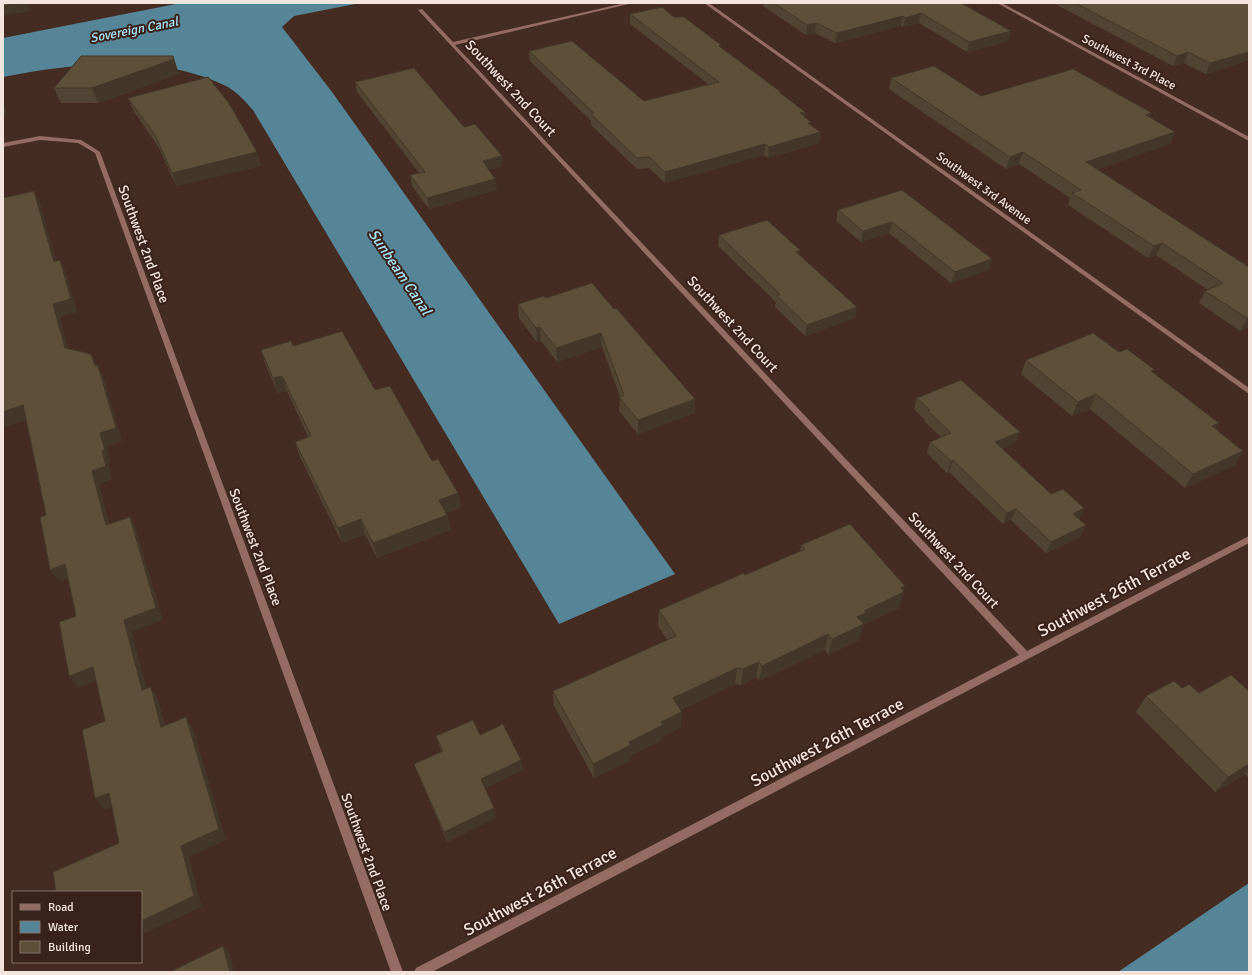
<svg xmlns="http://www.w3.org/2000/svg" width="1252" height="975" viewBox="0 0 1252 975" font-family="Signika,sans-serif">
  <rect width="100%" height="100%" fill="#442c23"/>
  <g fill="#578598">
    <path d="M181 3H360L294 16 282 27 332 92 675 574 559 624 253 110C246 102 238 93 228 87 162 53 74 63 3 77V38Z"/>
    <path d="M1249 883V972H1118Z"/>
  </g>
  <g fill="none" stroke-linecap="round" stroke-linejoin="round">
    <g fill="#946c63" fill-rule="evenodd">
      <path d="M625 3H633L455 45 1027 651 1249 536V543L432 972H414L416 968 1019 655 418 10 422 9 453 42Z"/>
      <path d="M704 3H709L1249 388V394Z"/>
      <path d="M997 3H1002L1249 137V141Z"/>
      <path d="M40 136 81 140 100 152 403 972H391L95 153 78 143 40 140 3 147V143Z"/>
    </g>
  </g>
  <g fill="#514432">
    <path d="M764 3H961L1009 41 967 52 919 23 903 27 901 26 835 43 815 33 806 35 763 6Z"/>
    <path d="M1053 3H1249V60L1206 74 1184 63 1173 66Z"/>
    <path d="M630 14 674 17 721 48 781 94 805 112V117L811 125 820 132 819 143 768 158 764 155 665 183 649 168 637 169 591 125V121L530 61 529 51 644 101 708 84 630 24Z"/>
    <path d="M173 56 179 74 98 103H61L54 88Z"/>
    <path d="M891 78 981 96 1150 117 1175 132 1170 144 1097 169 1249 267V327L1240 331 1199 303 1205 291 1208 290 1156 255 1148 258 1068 205 1070 198 1019 164 1006 169 889 89Z"/>
    <path d="M355 82 464 127 503 166 489 170 497 190 429 209 412 186 410 175 419 173 357 92Z"/>
    <path d="M128 98 257 152 261 166 176 186 159 148 133 110Z"/>
    <path d="M902 190 989 270 951 283 889 233 861 242 836 221 838 210Z"/>
    <path d="M719 235 800 255 855 318 805 336 775 307 776 302 718 246Z"/>
    <path d="M546 298 614 309 695 399V413L638 434 619 411 620 397 602 347 557 362 541 341 537 342 519 318 518 304Z"/>
    <path d="M293 346 375 390 458 493 461 508 447 513 450 530 377 558 365 534 342 543 300 457 295 442 308 437 287 391 278 393 266 366 261 350Z"/>
    <path d="M1119 352 1153 373 1219 423 1215 429 1235 465 1185 488 1090 409 1072 416 1021 374 1026 360Z"/>
    <path d="M917 398 1020 432 1015 443 1002 449 1086 525 1080 537 1046 553 1011 520 1003 524 949 472 947 473 927 453 930 442 941 437 925 422V420L914 409Z"/>
    <path d="M801 545 905 586 903 591 904 592 899 608 864 624 859 640 828 655 825 650 759 681 756 677 741 685 735 684 680 710 681 727 663 736 662 740 631 755V760L594 778 554 706 553 691 667 640 658 626 659 610 745 575 800 551Z"/>
    <path d="M1182 688 1199 693 1249 691V778L1245 774 1215 792 1136 712 1146 696Z"/>
    <path d="M480 735 523 770 485 788 496 818 447 842 418 774 414 764 442 752 439 746 436 736Z"/>
  </g>
  <g fill="#423729">
    <path d="M18 3H28L31 11 3 16V6Z"/>
    <path d="M921 13 919 23 903 27 905 18Z"/>
    <path d="M903 16 901 26 835 43 837 33Z"/>
    <path d="M816 23 815 33 806 35 807 25Z"/>
    <path d="M1011 31 1009 41 967 52 969 42Z"/>
    <path d="M1188 52 1184 63 1173 66 1177 56Z"/>
    <path d="M1249 52V60L1206 74 1210 63Z"/>
    <path d="M173 56 179 74 98 103 92 88Z"/>
    <path d="M3 101 7 115H3Z"/>
    <path d="M805 112 804 122 800 113Z"/>
    <path d="M1152 113 1148 125 1146 115Z"/>
    <path d="M820 132 819 143 768 158 769 147Z"/>
    <path d="M1175 132 1170 144 1081 174 1086 162Z"/>
    <path d="M765 144 764 155 665 183V172Z"/>
    <path d="M257 152 261 166 176 186 172 173Z"/>
    <path d="M1023 152 1019 164 1006 169 1010 157Z"/>
    <path d="M502 156 503 166 484 172 483 161Z"/>
    <path d="M495 179 497 190 429 209 427 198Z"/>
    <path d="M34 191 40 203 60 274 54 262Z"/>
    <path d="M892 222 889 233 861 242 863 231Z"/>
    <path d="M1162 243 1156 255 1148 258 1154 246Z"/>
    <path d="M800 250 799 261 796 252Z"/>
    <path d="M992 259 989 270 951 283 955 272Z"/>
    <path d="M60 260 66 273 77 312 60 317 71 361 65 348 53 304Z"/>
    <path d="M857 307 855 318 805 336 807 325Z"/>
    <path d="M1249 317V327L1240 331 1247 318Z"/>
    <path d="M540 327 541 341 537 342 536 328Z"/>
    <path d="M601 333 602 347 557 362 556 348Z"/>
    <path d="M91 354 98 367 95 366Z"/>
    <path d="M98 366 104 379 122 441 107 446 111 463 108 464 112 479 99 484 113 538 106 525 92 471 100 433Z"/>
    <path d="M282 376 287 391 278 393 273 378Z"/>
    <path d="M1096 394 1090 409 1072 416 1078 402Z"/>
    <path d="M695 399V413L638 434V420Z"/>
    <path d="M23 405 31 419 3 427V412Z"/>
    <path d="M1219 423 1211 437 1212 426Z"/>
    <path d="M1020 432 1015 443 990 454 995 442Z"/>
    <path d="M1243 451 1235 465 1185 488 1193 474Z"/>
    <path d="M953 460 949 472 947 473 951 461Z"/>
    <path d="M458 493 461 508 442 515 439 500Z"/>
    <path d="M1084 508 1079 519 1073 514Z"/>
    <path d="M1016 509 1011 520 1003 524 1007 513Z"/>
    <path d="M447 515 450 530 377 558 373 543Z"/>
    <path d="M130 517 136 530 163 620 132 632 150 703 142 690 124 620Z"/>
    <path d="M361 519 365 534 342 543 338 528Z"/>
    <path d="M1086 525 1080 537 1046 553 1051 542Z"/>
    <path d="M65 564 73 577 59 582 50 570Z"/>
    <path d="M905 586 903 592H904L899 608 862 625 864 624 859 640 828 655 832 639 864 611Z"/>
    <path d="M828 634 825 650 759 681 762 666Z"/>
    <path d="M759 662 756 677 741 685 743 669Z"/>
    <path d="M93 667 101 679 78 688 69 676Z"/>
    <path d="M737 668 735 684 672 713 673 698Z"/>
    <path d="M151 687 158 699 169 739 161 727Z"/>
    <path d="M682 712 681 727 663 736 662 740 631 755V760L594 778 593 764 661 722Z"/>
    <path d="M186 717 193 729 226 840 189 857 202 907 145 933 141 928V921L181 846Z"/>
    <path d="M521 760 523 770 483 789 481 779Z"/>
    <path d="M1249 764V769L1245 774 1215 792 1228 777Z"/>
    <path d="M109 793 117 804 104 810 95 798Z"/>
    <path d="M494 808 496 818 447 842 444 832Z"/>
    <path d="M223 946 230 954 234 972H230Z"/>
  </g>
  <g fill="#5e4f3a" stroke="#423729">
    <path d="M3 3H18L3 6Z"/>
    <path d="M774 3H961L1011 31 969 42 921 13 905 18 903 16 837 33 816 23 807 25Z"/>
    <path d="M1075 3H1249V52L1210 63 1188 52 1177 56Z"/>
    <path d="M662 7 674 17H684L721 45 719 46 781 92H779L805 112 800 113 811 122 808 123 820 132 769 147 765 144 665 172 649 157 637 158 591 114 594 113 529 51 572 41 644 101 719 82 630 14Z"/>
    <path d="M81 56H173L174 59 92 88H54Z"/>
    <path d="M934 66 981 96 1073 69 1152 113 1146 115 1175 132 1086 162 1249 267V317L1247 318 1205 291 1223 283 1162 243 1154 246 1072 193 1081 190 1023 152 1010 157 891 78Z"/>
    <path d="M414 68 464 127 475 124 502 156 483 161 495 179 427 198 410 175 425 172 355 82Z"/>
    <path d="M208 77 229 103 257 152 172 173 155 135 128 98Z"/>
    <path d="M902 190 992 259 955 272 892 222 863 231 838 210Z"/>
    <path d="M34 191 54 262 60 260 71 299 53 304 65 348 91 354 95 366H98L116 428 100 433 105 450 102 451 106 466 92 471 106 525 130 517 156 608 124 620 142 690 151 687 161 727 186 717 219 829 181 846 194 896 141 921V892H56L53 872 119 843 109 793 95 798 82 730 105 721 93 667 69 676 59 622 76 616 65 564 50 570 40 517 46 515 23 405 3 412V198Z"/>
    <path d="M767 220 800 250 796 252 857 307 807 325 777 296 780 294 719 235Z"/>
    <path d="M592 283 614 309 616 308 695 399 638 420 619 397 624 395 601 333 556 348 540 327 536 328 518 304 544 296 546 298Z"/>
    <path d="M342 331 375 390 390 386 432 461 438 459 458 493 439 500 447 515 373 543 361 519 338 528 295 442 311 436 282 376 273 378 261 350 291 341 293 346Z"/>
    <path d="M1093 333 1119 352 1127 349 1155 370 1151 371 1219 423 1212 426 1243 451 1193 474 1096 394 1078 402 1026 360Z"/>
    <path d="M961 380 1020 432 995 442 1051 494 1063 489 1084 508 1073 514 1086 525 1051 542 1016 509 1007 513 953 460 951 461 930 442 951 433 928 411 930 410 917 398Z"/>
    <path d="M850 524 905 586 901 588 904 592 864 611 866 613 857 617 864 624 832 639 828 634 762 666 759 662 743 669 737 668 673 698 682 712 661 722 663 725 629 742 631 745 593 764 553 691 676 636 659 610 744 573 745 575 805 549 801 545Z"/>
    <path d="M1231 675 1249 691V764L1228 777 1146 696 1174 681 1182 688 1189 684 1199 693Z"/>
    <path d="M473 720 480 735 503 724 521 760 481 779 494 808 444 832 414 764 443 751 436 736Z"/>
    <path d="M223 946 230 972H170Z"/>
  </g>
  <g text-anchor="middle" stroke-width="4" stroke-linejoin="round" paint-order="stroke">
    <g font-size="12" fill="#f4e4de" stroke="#392219">
      <text transform="translate(1129 62) rotate(28)" y="4">Southwest 3rd Place</text>
      <text transform="translate(984 188) rotate(36)" y="4">Southwest 3rd Avenue</text>
    </g>
    <g font-size="13" font-style="italic" fill="#a8e4fd" stroke="#392219">
      <text transform="translate(134 29) rotate(-11)" y="5">Sovereign Canal</text>
    </g>
    <g font-size="14" fill="#f4e4de" stroke="#392219">
      <text transform="translate(511 88) rotate(47)" y="5">Southwest 2nd Court</text>
      <text transform="translate(144 244) rotate(70)" y="5">Southwest 2nd Place</text>
      <text transform="translate(733 324) rotate(47)" y="5">Southwest 2nd Court</text>
      <text transform="translate(256 547) rotate(69)" y="5">Southwest 2nd Place</text>
      <text transform="translate(954 560) rotate(47)" y="5">Southwest 2nd Court</text>
      <text transform="translate(367 852) rotate(70)" y="5">Southwest 2nd Place</text>
    </g>
    <g font-size="15" font-style="italic" fill="#a8e4fd" stroke="#392219">
      <text transform="translate(400 272) rotate(56)" y="5">Sunbeam Canal</text>
    </g>
    <g font-size="17" fill="#f4e4de" stroke="#392219">
      <text transform="translate(1114 592) rotate(-28)" y="6">Southwest 26th Terrace</text>
      <text transform="translate(827 742) rotate(-28)" y="6">Southwest 26th Terrace</text>
      <text transform="translate(540 891) rotate(-28)" y="6">Southwest 26th Terrace</text>
    </g>
  </g>
  <rect width="1252" height="975" fill="none" stroke="#f4e4de" stroke-width="8"/>
  <rect x="12" y="891" width="130" height="72" fill="#392219" stroke="#847068"/>
  <rect x="20" y="904" width="20" height="6" fill="#946c63" stroke="#847068"/>
  <text x="48" y="911" font-size="12" fill="#f4e4de">Road</text>
  <rect x="20" y="921" width="20" height="12" fill="#578598" stroke="#847068"/>
  <text x="48" y="931" font-size="12" fill="#f4e4de">Water</text>
  <rect x="20" y="941" width="20" height="12" fill="#5e4f3a" stroke="#847068"/>
  <text x="48" y="951" font-size="12" fill="#f4e4de">Building</text>
</svg>
